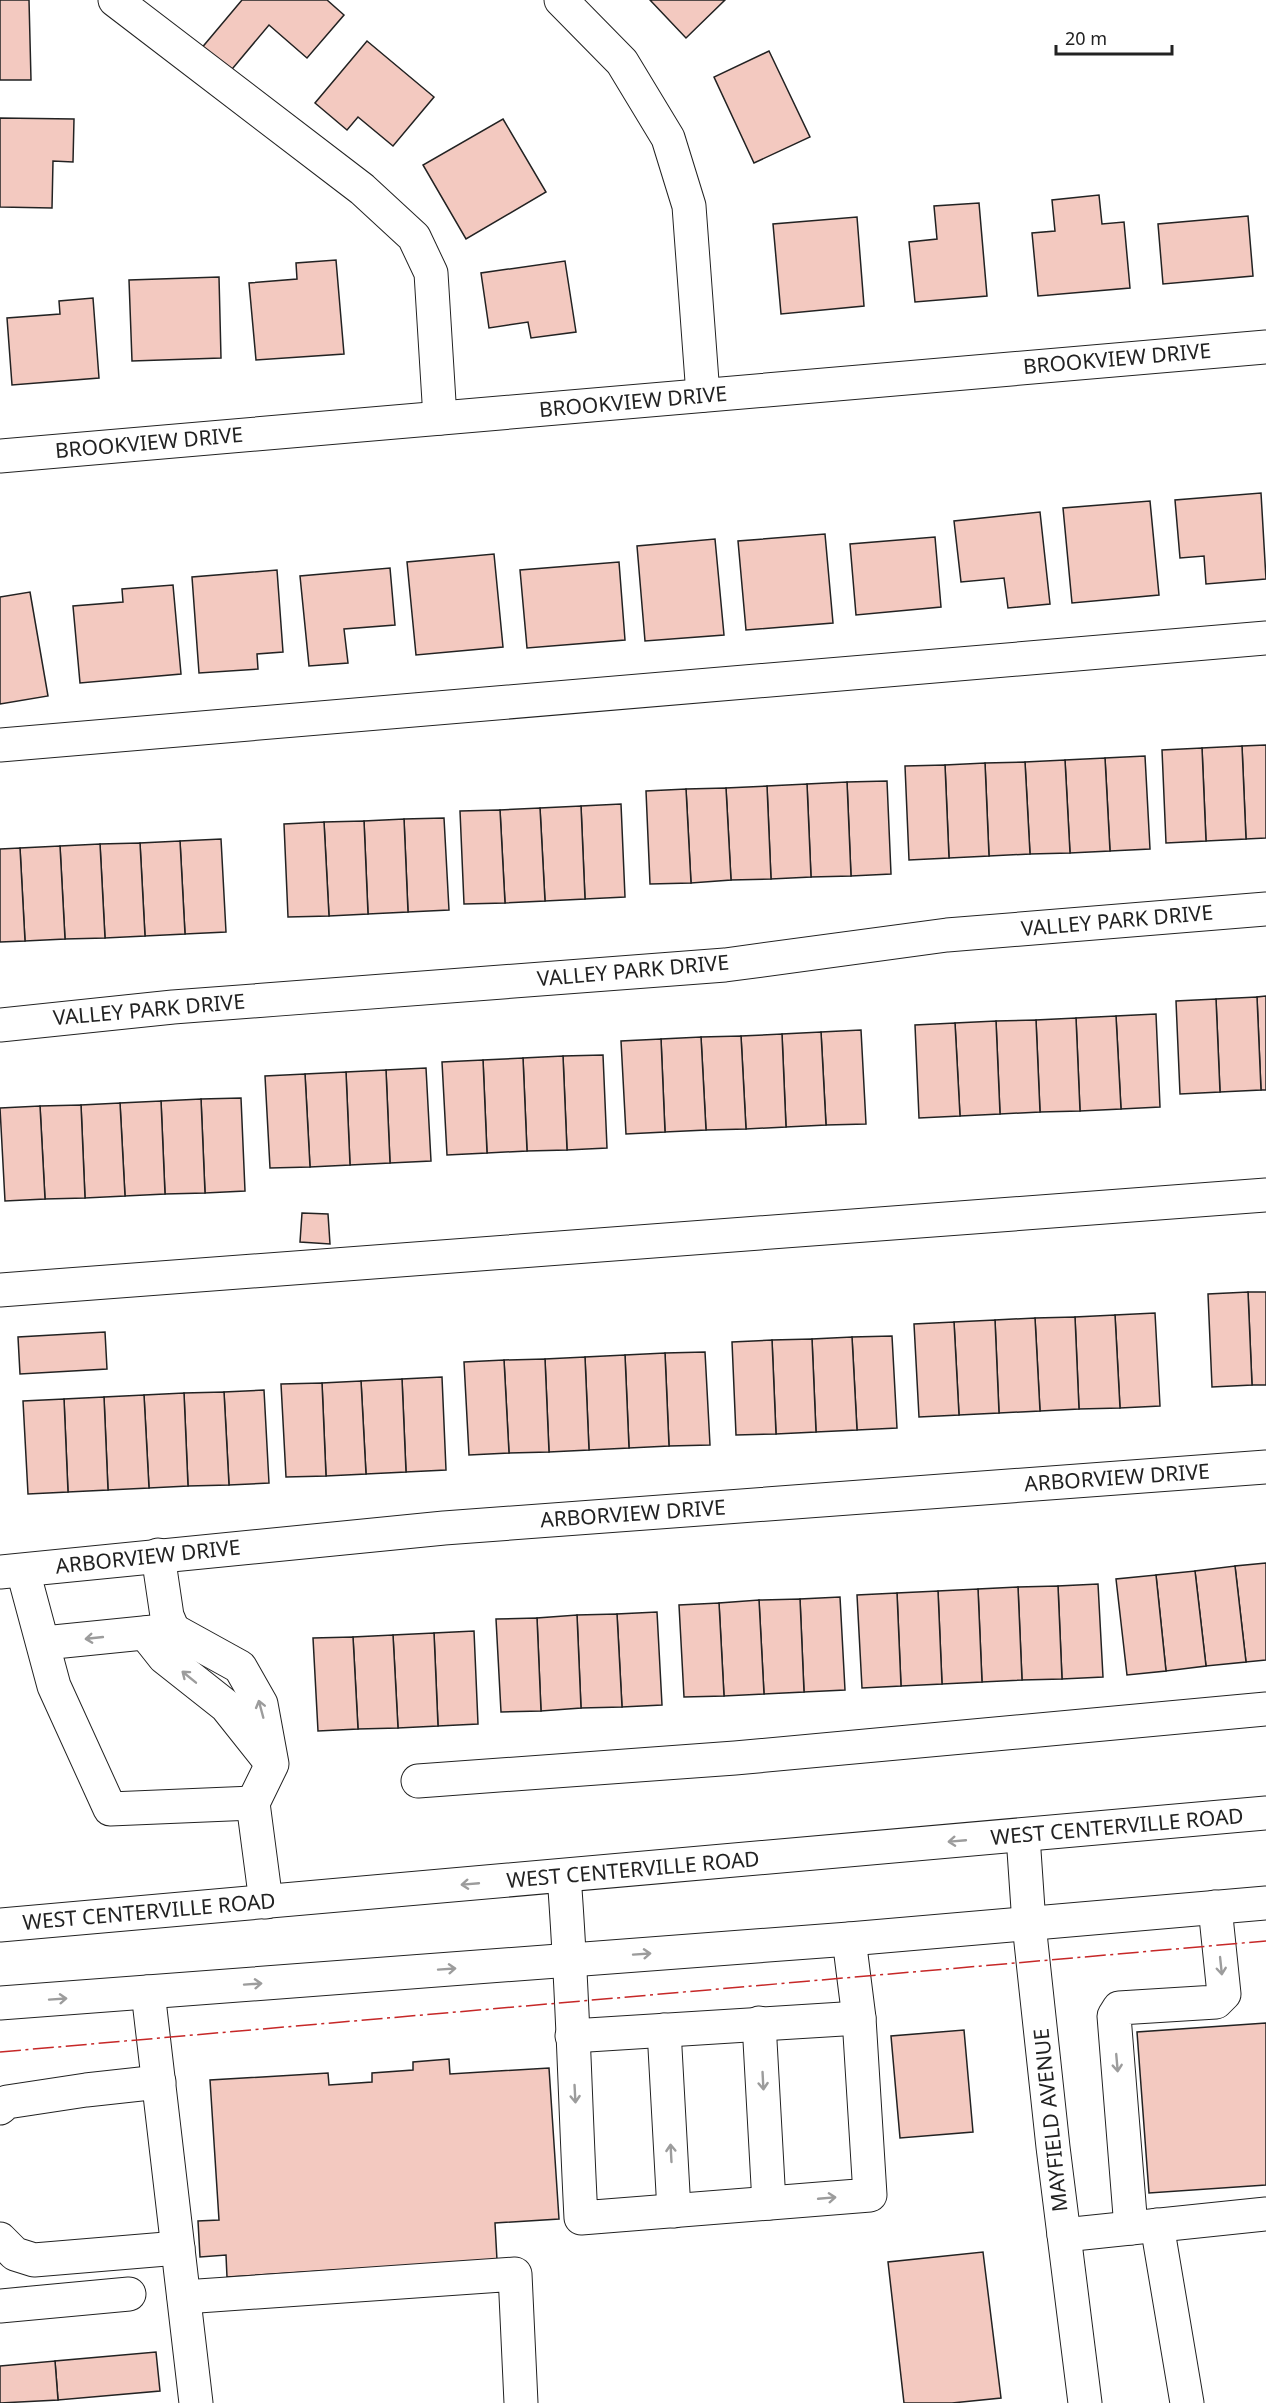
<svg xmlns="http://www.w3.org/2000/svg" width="1266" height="2403" viewBox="0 0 1266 2403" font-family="'Noto Sans',sans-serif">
  <rect width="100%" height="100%" fill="#fff"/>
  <g fill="#f3c9c0" stroke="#222" stroke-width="1.5">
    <path d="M0 0H29L31 80H0Z"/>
    <path d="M242 0H327L344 15 307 58 269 25 228 74 200 50Z"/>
    <path d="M650 0H725L686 38Z"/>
    <path d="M367 41 434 97 393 146 358 117 347 130 315 103Z"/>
    <path d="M769 51 810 137 754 163 714 77Z"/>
    <path d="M0 118 74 119 73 162 53 161 52 208 0 207Z"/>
    <path d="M503 119 546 192 466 239 423 165Z"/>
    <path d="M1099 195 1102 224 1124 222 1130 288 1038 296 1032 233 1055 231 1052 200Z"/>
    <path d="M979 203 987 296 915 302 909 242 937 239 934 206Z"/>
    <path d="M1248 216 1253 276 1163 284 1158 224Z"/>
    <path d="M857 217 864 306 781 314 773 224Z"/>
    <path d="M336 260 344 354 256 360 249 283 297 279 296 263Z"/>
    <path d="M565 261 576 332 531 338 528 322 489 328 481 273Z"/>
    <path d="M219 277 221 358 132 361 129 280Z"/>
    <path d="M93 298 99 378 12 385 7 318 60 314 59 301Z"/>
    <path d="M1261 493 1266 579 1206 584 1204 556 1180 558 1175 500Z"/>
    <path d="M1150 501 1159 595 1072 603 1063 508Z"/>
    <path d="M1040 512 1050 604 1008 608 1004 578 961 582 954 521Z"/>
    <path d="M825 534 833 623 746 630 738 541Z"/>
    <path d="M935 537 941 607 856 615 850 544Z"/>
    <path d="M715 539 724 635 645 641 637 546Z"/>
    <path d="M494 554 503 647 416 655 407 562Z"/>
    <path d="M619 562 625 640 527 648 520 570Z"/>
    <path d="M390 568 395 625 344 629 348 663 309 666 300 576Z"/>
    <path d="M277 570 283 652 257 654 258 669 199 673 192 577Z"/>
    <path d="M173 585 181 674 80 683 73 606 123 602 122 589Z"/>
    <path d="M30 592 48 696 0 704V597Z"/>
    <path d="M1266 745V838L1246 839 1242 746Z"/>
    <path d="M1242 746 1246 839 1206 841 1202 748Z"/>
    <path d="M1202 748 1206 841 1166 843 1162 750Z"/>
    <path d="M1145 756 1150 849 1110 851 1105 758Z"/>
    <path d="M1105 758 1110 851 1070 853 1065 760Z"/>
    <path d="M1065 760 1070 853 1030 854 1025 762Z"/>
    <path d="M1025 762 1030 854 989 856 985 763Z"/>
    <path d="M985 763 989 856 949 858 945 765Z"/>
    <path d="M945 765 949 858 909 860 905 766Z"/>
    <path d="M887 781 891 874 851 876 847 782Z"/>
    <path d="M847 782 851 876 811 877 807 784Z"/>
    <path d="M807 784 811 877 771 879 767 786Z"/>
    <path d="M767 786 771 879 731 880 726 788Z"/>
    <path d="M726 788 731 880 691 883 686 789Z"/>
    <path d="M686 789 691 883 650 884 646 791Z"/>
    <path d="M621 804 625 897 585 899 581 806Z"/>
    <path d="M581 806 585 899 545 901 540 808Z"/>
    <path d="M540 808 545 901 505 903 500 810Z"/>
    <path d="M500 810 505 903 464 904 460 811Z"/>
    <path d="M444 818 449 910 408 912 404 819Z"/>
    <path d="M404 819 408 912 368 914 364 821Z"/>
    <path d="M364 821 368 914 329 916 324 822Z"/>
    <path d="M324 822 329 916 288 917 284 824Z"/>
    <path d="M221 839 226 932 185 934 180 841Z"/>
    <path d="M180 841 185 934 145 936 140 843Z"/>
    <path d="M140 843 145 936 105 938 100 844Z"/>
    <path d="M100 844 105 938 65 939 60 846Z"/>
    <path d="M60 846 65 939 25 941 20 848Z"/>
    <path d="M20 848 25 941 0 942V849Z"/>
    <path d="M1266 996V1090H1261L1257 997Z"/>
    <path d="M1257 997 1261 1090 1220 1092 1216 999Z"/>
    <path d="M1216 999 1220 1092 1180 1094 1176 1001Z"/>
    <path d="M1156 1014 1160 1107 1121 1109 1116 1016Z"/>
    <path d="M1116 1016 1121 1109 1080 1111 1076 1018Z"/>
    <path d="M1076 1018 1080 1111 1040 1112 1036 1020Z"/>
    <path d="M1036 1020 1040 1112 1000 1114 996 1021Z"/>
    <path d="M996 1021 1000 1114 960 1116 955 1023Z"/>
    <path d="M955 1023 960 1116 919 1118 915 1025Z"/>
    <path d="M861 1030 866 1124 826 1125 821 1032Z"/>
    <path d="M821 1032 826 1125 786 1127 782 1034Z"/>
    <path d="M782 1034 786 1127 746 1129 741 1036Z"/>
    <path d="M741 1036 746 1129 706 1130 701 1037Z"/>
    <path d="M701 1037 706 1130 665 1132 661 1039Z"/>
    <path d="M661 1039 665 1132 626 1134 621 1041Z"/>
    <path d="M603 1055 607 1148 567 1150 563 1056Z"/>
    <path d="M563 1056 567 1150 527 1151 523 1058Z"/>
    <path d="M523 1058 527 1151 487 1153 483 1060Z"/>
    <path d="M483 1060 487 1153 447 1155 442 1062Z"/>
    <path d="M426 1068 431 1161 390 1163 386 1070Z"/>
    <path d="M386 1070 390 1163 350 1165 346 1072Z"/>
    <path d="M346 1072 350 1165 310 1167 305 1074Z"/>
    <path d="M305 1074 310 1167 270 1168 265 1076Z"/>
    <path d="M241 1098 245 1191 205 1193 201 1099Z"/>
    <path d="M201 1099 205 1193 165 1194 161 1101Z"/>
    <path d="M161 1101 165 1194 125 1196 120 1103Z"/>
    <path d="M120 1103 125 1196 85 1198 81 1105Z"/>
    <path d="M81 1105 85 1198 45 1199 40 1106Z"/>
    <path d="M40 1106 45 1199 5 1201 0 1108Z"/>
    <path d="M302 1213 328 1214 330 1244 300 1242Z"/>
    <path d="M1248 1292H1266V1385H1252Z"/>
    <path d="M1248 1292 1252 1385 1212 1387 1208 1294Z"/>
    <path d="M1155 1313 1160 1406 1120 1408 1115 1315Z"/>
    <path d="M1115 1315 1120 1408 1079 1409 1075 1317Z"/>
    <path d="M1075 1317 1079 1409 1040 1411 1035 1318Z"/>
    <path d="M1035 1318 1040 1411 999 1413 995 1320Z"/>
    <path d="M995 1320 999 1413 959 1415 954 1322Z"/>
    <path d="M954 1322 959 1415 919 1417 914 1324Z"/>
    <path d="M105 1332 107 1369 20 1374 18 1337Z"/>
    <path d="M892 1336 897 1428 857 1430 852 1337Z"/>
    <path d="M852 1337 857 1430 816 1432 812 1339Z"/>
    <path d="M812 1339 816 1432 776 1434 772 1340Z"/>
    <path d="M772 1340 776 1434 736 1435 732 1342Z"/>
    <path d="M705 1352 710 1445 669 1446 665 1353Z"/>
    <path d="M665 1353 669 1446 629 1448 625 1355Z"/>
    <path d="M625 1355 629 1448 589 1450 585 1357Z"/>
    <path d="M585 1357 589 1450 549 1452 545 1359Z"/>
    <path d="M545 1359 549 1452 509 1453 504 1360Z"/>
    <path d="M504 1360 509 1453 469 1455 464 1362Z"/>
    <path d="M442 1377 446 1470 406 1472 402 1379Z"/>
    <path d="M402 1379 406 1472 366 1474 361 1381Z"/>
    <path d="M361 1381 366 1474 326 1476 322 1383Z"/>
    <path d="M322 1383 326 1476 286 1477 281 1384Z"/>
    <path d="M264 1390 269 1483 229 1485 224 1392Z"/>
    <path d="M224 1392 229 1485 188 1486 184 1393Z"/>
    <path d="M184 1393 188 1486 149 1488 144 1395Z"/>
    <path d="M144 1395 149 1488 108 1490 104 1397Z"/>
    <path d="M104 1397 108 1490 68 1492 64 1399Z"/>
    <path d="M64 1399 68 1492 28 1494 23 1401Z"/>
    <path d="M1266 1563V1660L1246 1662 1235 1566Z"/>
    <path d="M1235 1566 1246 1662 1206 1666 1195 1571Z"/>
    <path d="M1195 1571 1206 1666 1166 1671 1156 1575Z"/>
    <path d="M1156 1575 1166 1671 1127 1675 1116 1579Z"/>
    <path d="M1098 1584 1103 1677 1062 1679 1058 1586Z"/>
    <path d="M1058 1586 1062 1679 1022 1680 1018 1587Z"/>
    <path d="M1018 1587 1022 1680 982 1682 978 1589Z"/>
    <path d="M978 1589 982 1682 942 1684 938 1591Z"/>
    <path d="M938 1591 942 1684 901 1686 897 1593Z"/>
    <path d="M897 1593 901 1686 862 1688 857 1595Z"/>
    <path d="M840 1597 845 1690 804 1692 800 1599Z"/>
    <path d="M800 1599 804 1692 764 1694 759 1600Z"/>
    <path d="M759 1600 764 1694 724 1696 719 1603Z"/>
    <path d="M719 1603 724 1696 684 1697 679 1605Z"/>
    <path d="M657 1612 662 1705 622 1707 617 1614Z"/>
    <path d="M617 1614 622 1707 581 1708 577 1615Z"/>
    <path d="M577 1615 581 1708 541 1711 537 1618Z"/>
    <path d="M537 1618 541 1711 501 1712 496 1619Z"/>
    <path d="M474 1631 478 1724 438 1726 434 1633Z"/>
    <path d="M434 1633 438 1726 398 1728 393 1635Z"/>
    <path d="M393 1635 398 1728 358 1729 353 1637Z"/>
    <path d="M353 1637 358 1729 318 1731 313 1638Z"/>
    <path d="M1266 2023V2185L1149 2193 1137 2032Z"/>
    <path d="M964 2030 973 2132 900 2138 891 2036Z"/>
    <path d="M449 2059 450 2074 549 2068 559 2219 495 2223 497 2260 227 2277 226 2255 200 2257 198 2221 219 2220 210 2080 328 2073 329 2085 372 2082V2073L413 2070V2062Z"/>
    <path d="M983 2252 1001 2398 952 2403H904L888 2262Z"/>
    <path d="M156 2352 160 2391 58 2400 55 2361Z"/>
    <path d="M55 2361 58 2400 0 2403V2366Z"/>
  </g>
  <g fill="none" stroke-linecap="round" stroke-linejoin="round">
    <defs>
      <g id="minor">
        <path d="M115 0 362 189 414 237 431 273 440 418"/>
        <path d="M561 0 622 62 668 138 689 206 703 395"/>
        <path d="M0 456 1266 347"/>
        <path d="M0 745 1266 638"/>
        <path d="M0 1025 173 1007 725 965 947 935 1266 909"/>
        <path d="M0 1290 1266 1195"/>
        <path d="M158 1555 167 1616 173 1630"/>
        <path d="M23 1571 54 1686 110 1809 253 1803"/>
        <path d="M0 1572 444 1528 1266 1467"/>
        <path d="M145 1633 164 1657 226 1706 269 1760"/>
        <path d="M44 1643 173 1630 240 1667 261 1704 272 1764 253 1803 266 1902"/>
        <path d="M418 1781 735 1758 1266 1709"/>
        <path d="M1023 1836 1029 1924 1053 2147 1085 2403"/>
        <path d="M564 1876C573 1990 575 2104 581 2218L870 2195 859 2018 849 1939"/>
        <path d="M148 1992 196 2403"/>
        <path d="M759 2023 769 2203"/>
        <path d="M664 2030 674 2211"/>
        <path d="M572 2036 859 2018"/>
        <path d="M0 2108 7 2102 86 2090 159 2082"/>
        <path d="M1157 2225 1187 2403"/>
        <path d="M1131 2228 1114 2016 1119 2008 1216 2002 1224 1994 1215 1907"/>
        <path d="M1064 2235 1266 2214"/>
        <path d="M0 2239 15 2254 34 2260 178 2248"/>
        <path d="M184 2297 515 2274 521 2403"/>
        <path d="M0 2306 129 2294"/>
      </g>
      <g id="major">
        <path d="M0 1925 1266 1813"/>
        <path d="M0 2003 849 1939 1266 1903"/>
      </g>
    </defs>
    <use href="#minor" stroke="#222" stroke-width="35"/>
    <use href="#major" stroke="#222" stroke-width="35"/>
    <use href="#minor" stroke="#fff" stroke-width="33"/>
    <use href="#major" stroke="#fff" stroke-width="33"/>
    <path stroke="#c62828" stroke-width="1.5" stroke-dasharray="21 4.5 3 4.5" stroke-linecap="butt" d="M0 2052 1266 1941"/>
  </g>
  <defs><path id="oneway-shaft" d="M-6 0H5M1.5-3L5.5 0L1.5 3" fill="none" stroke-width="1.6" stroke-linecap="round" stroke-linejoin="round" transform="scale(1.5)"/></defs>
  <g stroke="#9c9c9c">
    <use href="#oneway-shaft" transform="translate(94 1638) rotate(174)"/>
    <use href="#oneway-shaft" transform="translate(189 1677) rotate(-141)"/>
    <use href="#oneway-shaft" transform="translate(261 1709) rotate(-105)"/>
    <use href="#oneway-shaft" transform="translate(957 1841) rotate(175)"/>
    <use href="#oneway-shaft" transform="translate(470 1884) rotate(175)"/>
    <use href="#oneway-shaft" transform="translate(642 1954) rotate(-4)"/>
    <use href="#oneway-shaft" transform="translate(1221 1966) rotate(84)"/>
    <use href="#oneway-shaft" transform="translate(447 1969) rotate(-4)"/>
    <use href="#oneway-shaft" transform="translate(253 1984) rotate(-4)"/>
    <use href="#oneway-shaft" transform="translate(58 1999) rotate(-4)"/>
    <use href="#oneway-shaft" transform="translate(1117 2063) rotate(85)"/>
    <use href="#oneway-shaft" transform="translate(763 2081) rotate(87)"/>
    <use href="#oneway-shaft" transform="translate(575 2094) rotate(87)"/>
    <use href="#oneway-shaft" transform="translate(671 2153) rotate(-93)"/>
    <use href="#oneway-shaft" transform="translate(827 2198) rotate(-5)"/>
  </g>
  <g text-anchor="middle" stroke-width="4.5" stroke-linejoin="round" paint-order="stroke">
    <g font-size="21" fill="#222" stroke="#fff">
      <text transform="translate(1117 359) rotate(-5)" y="7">BROOKVIEW DRIVE</text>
      <text transform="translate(633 402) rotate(-5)" y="7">BROOKVIEW DRIVE</text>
      <text transform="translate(149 443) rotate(-5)" y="7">BROOKVIEW DRIVE</text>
      <text transform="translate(1117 921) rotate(-5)" y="7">VALLEY PARK DRIVE</text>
      <text transform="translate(633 971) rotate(-5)" y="7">VALLEY PARK DRIVE</text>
      <text transform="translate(149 1010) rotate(-5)" y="7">VALLEY PARK DRIVE</text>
      <text transform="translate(1117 1478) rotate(-4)" y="7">ARBORVIEW DRIVE</text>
      <text transform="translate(633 1514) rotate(-4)" y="7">ARBORVIEW DRIVE</text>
      <text transform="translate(148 1557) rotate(-6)" y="7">ARBORVIEW DRIVE</text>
      <text transform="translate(1117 1827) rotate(-5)" y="7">WEST CENTERVILLE ROAD</text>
      <text transform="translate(633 1870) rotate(-5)" y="7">WEST CENTERVILLE ROAD</text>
      <text transform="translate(149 1912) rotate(-5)" y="7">WEST CENTERVILLE ROAD</text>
      <text transform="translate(1051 2120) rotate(-96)" y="7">MAYFIELD AVENUE</text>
    </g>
  </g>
  <path d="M1056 45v9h116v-9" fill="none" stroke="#222222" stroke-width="3"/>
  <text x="1065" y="45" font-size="18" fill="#222222" stroke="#ffffff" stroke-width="4.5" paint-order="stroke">20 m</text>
</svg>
